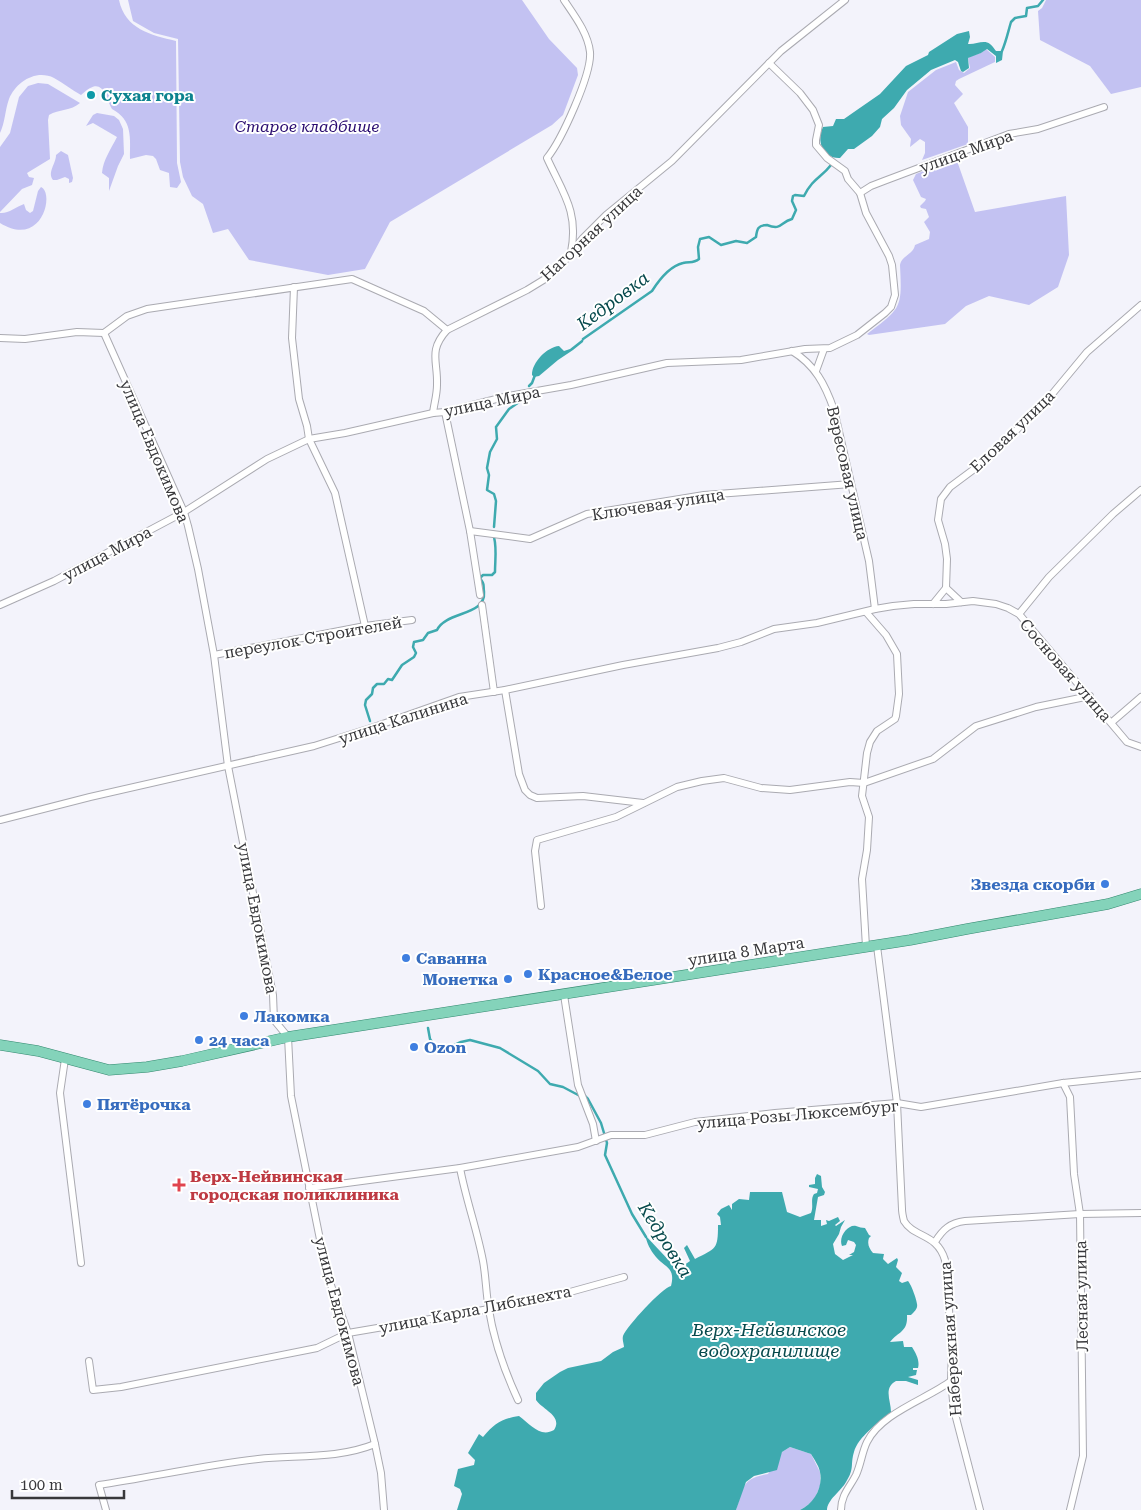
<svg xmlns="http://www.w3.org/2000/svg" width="1141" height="1510" viewBox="0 0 1141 1510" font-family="'Roboto Serif',serif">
  <rect width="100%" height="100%" fill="#f3f3fb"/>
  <g fill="#c3c2f2">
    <path d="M0 0H119C125 29 151 35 176 41L177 163 181 182 177 188 170 187 169 173 160 170 156 159 153 156 146 155 130 159C130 138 133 120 112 109 104 93 102 75 81 95 72 90 63 83 54 78 36 69 16 82 9 99 5 110 5 123 0 133Z"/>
    <path d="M128 0H522L549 39 577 68 578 75 563 115 552 125 390 222 365 269 328 275 249 260 228 229 213 233 203 204 192 196 183 177 180 162 178 39 154 33 133 21Z"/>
    <path d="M1046 0H1141V87L1111 94 1090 66 1040 40 1038 11 1042 8Z"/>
    <path d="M986 49 995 57V62L959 79 956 81 955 85 963 94 954 103 968 127V144L922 160 925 153V142L920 139 910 147 911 139 901 125 900 116 908 92 936 70 956 62 959 70 964 73 970 68 968 58C975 53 979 56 986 49Z"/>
    <path d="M38 83 48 84 80 103C71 111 59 109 49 115L48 120 50 159 27 173 29 177 34 178 32 185 22 189 0 212V147L10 133 19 97 28 86Z"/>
    <path d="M97 113 114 116 119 120 123 129 124 154 118 166 109 191V178L102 173C103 160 111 149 117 137L93 123 86 126 93 115Z"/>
    <path d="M61 151 68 155 73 178 72 182 69 183V179L65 177 57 180H53C47 172 56 164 56 155Z"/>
    <path d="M956 158 975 212 1066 196 1069 255 1058 287 1029 305 989 296 966 306 945 324 869 335 867 334C902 308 902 308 900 265 902 255 913 255 915 245L929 239 930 232 924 222 929 217 926 209 921 208 920 206 925 201 926 199 921 197 913 180 916 174Z"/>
    <path d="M41 187C55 193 42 249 0 223V213C8 214 16 207 24 204L26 210 30 213 33 211 38 191Z"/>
    <path d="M790 1447 811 1454 820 1472V1486L814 1500 805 1507 800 1510H736C744 1487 741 1479 768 1474L782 1452Z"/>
  </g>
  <g fill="#3eaaaf">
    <path d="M969 31 970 37 968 44C975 45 984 39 990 44 993 46 994 49 996 51H1003L1002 60 996 63V56L987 49 981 53 968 58 969 68 963 72 961 71 958 62 955 60 931 70 907 90 894 108 882 119 880 127 872 136 854 149H848L840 158C823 159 816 141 823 127L833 126 836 119H844L854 112 880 94 906 66 928 55 929 52 957 34Z"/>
    <path d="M584 338 583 342 573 350 558 360 539 376 534 377 532 375C532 362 547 347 559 346L564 351 570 349Z"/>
    <path d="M817 1174 821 1176 822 1187 825 1192 824 1195 818 1197 814 1220H821V1226L827 1224 826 1220 829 1221 838 1217 840 1221 835 1225 836 1226 845 1220 841 1227 839 1234 833 1244 835 1254 843 1260 853 1255H849L854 1252 856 1245 854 1242 848 1240 846 1245 842 1246C838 1237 848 1224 856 1226 859 1227 862 1228 865 1228L869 1235 871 1236 869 1238C867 1244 869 1248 873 1253L884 1254 883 1259 888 1264 897 1258 898 1260 896 1267 902 1273 899 1281 902 1283 908 1281C911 1284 917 1300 917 1304 918 1309 914 1312 911 1315H907C908 1332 899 1331 890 1342L903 1341 904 1347H912C916 1353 920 1361 918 1368H913V1370H917L916 1375 908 1377 918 1380V1385L906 1381H896C883 1388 891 1401 891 1412 879 1422 858 1437 854 1452 850 1465 855 1468 846 1482 841 1491 827 1500 827 1510H800C814 1503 823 1488 820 1472 819 1466 814 1459 811 1454L790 1447 782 1452 777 1470 754 1476 746 1482 736 1510H457L462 1494 460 1489 454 1486 458 1469 474 1465 475 1460 468 1453 479 1434 483 1437C495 1423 501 1419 519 1416 530 1424 540 1438 554 1430 563 1416 543 1410 536 1400V1393L544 1383 560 1372 568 1368 601 1361 613 1352 624 1347C624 1344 622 1340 623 1336 627 1326 662 1288 671 1286 676 1267 664 1267 656 1257 650 1250 647 1243 645 1235L675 1267 680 1268 690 1261 684 1248 687 1245 695 1259C716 1248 718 1250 718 1225H721L720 1217 717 1214 721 1209 729 1205 732 1210V1204L739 1199 749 1200 750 1192H782L787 1212 800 1217 811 1213C814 1206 810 1200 814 1194L817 1193 818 1189 809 1187V1185L815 1184V1178Z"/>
  </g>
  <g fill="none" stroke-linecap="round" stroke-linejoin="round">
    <g stroke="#3eaaaf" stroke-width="2.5">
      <path d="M1002 51C1006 42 1008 32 1011 22L1015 18 1026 16 1027 8 1038 6 1043 0"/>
      <path d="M583 339 652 291C659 280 670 266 683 263 689 261 693 264 699 259L698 247 700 239 709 237 721 245 736 241 747 243 756 237C757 229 758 225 767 225 782 231 780 222 792 219L796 210 792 201 793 196 795 195 804 196C813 178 821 178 831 165"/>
      <path d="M529 386 532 383 535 375"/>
      <path d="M494 527 496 501 494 494 487 490 489 475 487 468 490 452 497 439 496 427 509 409 522 400"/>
      <path d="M370 721 365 705 366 700 372 694 373 688 377 684H384L388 679 392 680 402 665 414 657 416 653 413 647 414 642 423 640 428 633 437 630C446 611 486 616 484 592 483 583 485 586 480 578L483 575H492L495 572C495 560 497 549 494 537"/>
      <path d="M428 1028 430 1039 437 1049H446L461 1042 470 1040 500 1048 538 1071 550 1084 563 1087 580 1096"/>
      <path d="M584 1095 588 1099 601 1123 607 1143 605 1155 632 1214 646 1237"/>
    </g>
    <defs>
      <g id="minor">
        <path d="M564 0C574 15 588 33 590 52 592 74 561 141 547 158 563 193 579 212 571 252"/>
        <path d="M860 193 871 186 884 181 1009 134 1038 129 1104 107"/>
        <path d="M294 287 292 338 299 399 307 426 309 439 335 493 365 626"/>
        <path d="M104 333 184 512 188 526 198 569 214 655 228 766 273 995 274 1020 288 1037 291 1096 327 1274 348 1333 375 1444 381 1473 384 1510"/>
        <path d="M0 338 25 339 77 332 104 333 127 316 147 309 352 279 424 311 447 330 527 290 545 279 558 269 583 238 606 215 672 161 781 51 845 0"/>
        <path d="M792 351C815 365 825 384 834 410L869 561 875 609"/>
        <path d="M816 371 824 349"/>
        <path d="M445 412 470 531 480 595"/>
        <path d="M433 413C434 404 437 395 437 385 438 361 428 351 447 330"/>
        <path d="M470 531 530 539 587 514 704 495 851 484"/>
        <path d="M961 602 946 588 947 559 945 544 938 520 941 499 950 487 985 461 1048 399 1087 352 1141 305"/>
        <path d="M933 604 946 588"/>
        <path d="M0 605 54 581 184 512 267 459 309 439 345 433 433 413 445 412 508 396 571 385 667 363 741 360 805 349 830 348 857 335 885 313 891 307 895 295 892 265 889 256 866 213 860 193 848 179 845 171 827 158 816 145V140L819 125 813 110 800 93 769 63"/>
        <path d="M482 605 494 692"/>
        <path d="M866 612 886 635 897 654 899 694 896 716 895 719 877 731 870 742 867 753 862 796 869 817 867 850 862 879 866 947"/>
        <path d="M1019 614 1049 577 1113 514 1141 490"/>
        <path d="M214 655 365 626 412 620"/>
        <path d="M505 690 519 774 525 790 530 795 537 798 583 796 643 803"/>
        <path d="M1112 722 1141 697"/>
        <path d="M0 820 90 797 314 746 374 727 459 697 505 690 623 665 718 648 741 642 774 629 817 623 875 609 893 606 914 604H946L973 601 996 604 1008 608 1019 614 1127 742 1141 747"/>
        <path d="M541 906 535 851 537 840 616 817 677 787 702 781 724 778 761 788 790 790 850 782 864 783 933 759 976 726 1036 707 1090 696"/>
        <path d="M877 946 897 1103 902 1209C902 1212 903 1217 904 1221 914 1238 937 1233 945 1260L952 1347 951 1381 954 1410 980 1510"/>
        <path d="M564 995 578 1085 593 1124 596 1141"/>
        <path d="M65 1059 60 1093 81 1263"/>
        <path d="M1063 1083 1070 1097 1074 1174 1080 1214 1083 1456 1070 1510"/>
        <path d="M460 1168C466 1200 477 1229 483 1261 486 1277 486 1294 489 1310 494 1341 505 1372 518 1400"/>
        <path d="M309 1188 460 1168 578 1147 611 1135H645L695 1122 775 1113 897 1103 921 1107 1063 1083 1141 1075"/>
        <path d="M935 1242C943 1229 950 1223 965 1221L1080 1214 1141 1213"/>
        <path d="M89 1361 93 1390 121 1387 307 1350 317 1348 348 1333 489 1309 570 1292 624 1277"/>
        <path d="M106 1510 99 1485C152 1477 205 1465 258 1459 297 1455 338 1459 375 1444"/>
        <path d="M841 1510C841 1495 850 1487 856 1475 861 1464 862 1452 867 1442 881 1413 927 1399 951 1381"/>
      </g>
      <path id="primary" d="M0 1045 38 1051 109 1070 147 1067 182 1061 288 1037 910 940 967 929 1108 904 1141 894"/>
    </defs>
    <use href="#minor" stroke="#aaaab1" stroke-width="8"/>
    <use href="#primary" stroke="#348970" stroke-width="11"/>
    <use href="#minor" stroke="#fff" stroke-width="6"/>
    <use href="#primary" stroke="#84d3ba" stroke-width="10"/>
  </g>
  <circle fill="#0f9aa8" stroke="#fff" stroke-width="2" cx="91" cy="95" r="5"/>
  <g fill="#3f7fe0" stroke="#fff" stroke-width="2">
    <circle cx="1105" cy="884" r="5"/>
    <circle cx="406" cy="958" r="5"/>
    <circle cx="528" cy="974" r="5"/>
    <circle cx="508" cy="979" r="5"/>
    <circle cx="244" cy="1016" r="5"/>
    <circle cx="199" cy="1040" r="5"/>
    <circle cx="414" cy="1047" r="5"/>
    <circle cx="87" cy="1104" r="5"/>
  </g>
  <path fill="#e0444e" stroke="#fff" stroke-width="2" d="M176.5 1177.5h5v5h5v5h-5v5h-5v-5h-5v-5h5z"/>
  <g text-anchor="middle" stroke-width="4" stroke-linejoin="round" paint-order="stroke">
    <g font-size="16" font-weight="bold" fill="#0d838f" stroke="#fff" text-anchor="start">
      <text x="101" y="101">Сухая гора</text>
    </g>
    <g font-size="16" font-style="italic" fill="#2a0c70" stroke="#fff">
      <text x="307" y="132">Старое кладбище</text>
    </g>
    <g font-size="16" fill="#38383b" stroke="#fff">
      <text transform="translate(966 151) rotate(-20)" y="6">улица Мира</text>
      <text transform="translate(591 233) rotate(-43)" y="6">Нагорная улица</text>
      <text transform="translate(492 401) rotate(-12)" y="6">улица Мира</text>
      <text transform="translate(1012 431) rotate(-44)" y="6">Еловая улица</text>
      <text transform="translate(155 451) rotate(67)" y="6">улица Евдокимова</text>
      <text transform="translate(848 473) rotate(77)" y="6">Вересовая улица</text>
      <text transform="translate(658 504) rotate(-9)" y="6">Ключевая улица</text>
      <text transform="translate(107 553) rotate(-28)" y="6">улица Мира</text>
      <text transform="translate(313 637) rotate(-10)" y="6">переулок Строителей</text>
      <text transform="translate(1066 670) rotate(49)" y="6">Сосновая улица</text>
      <text transform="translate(403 718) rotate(-18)" y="6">улица Калинина</text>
      <text transform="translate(258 918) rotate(79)" y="6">улица Евдокимова</text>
      <text transform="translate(746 951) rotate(-9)" y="6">улица 8 Марта</text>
      <text transform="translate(798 1114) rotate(-5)" y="6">улица Розы Люксембург</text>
      <text transform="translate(1081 1296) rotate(-91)" y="6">Лесная улица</text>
      <text transform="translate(475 1309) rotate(-11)" y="6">улица Карла Либкнехта</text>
      <text transform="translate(340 1311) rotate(75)" y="6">улица Евдокимова</text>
      <text transform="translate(950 1339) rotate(-94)" y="6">Набережная улица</text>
    </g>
    <g font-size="16" font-weight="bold" fill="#366cbe" stroke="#fff" text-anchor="start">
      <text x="1095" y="890" text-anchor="end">Звезда скорби</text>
      <text x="416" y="964">Саванна</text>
      <text x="538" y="980">Красное&amp;Белое</text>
      <text x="498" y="985" text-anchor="end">Монетка</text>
      <text x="254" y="1022">Лакомка</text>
      <text x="209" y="1046">24 часа</text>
      <text x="424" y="1053">Ozon</text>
      <text x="97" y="1110">Пятёрочка</text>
    </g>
    <g font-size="16" font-weight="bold" fill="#be3a42" stroke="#fff" text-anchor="start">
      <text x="190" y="1182">Верх-Нейвинская<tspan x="190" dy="18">городская поликлиника</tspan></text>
    </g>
    <g font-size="18" font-style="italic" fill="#06494c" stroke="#fff">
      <text transform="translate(613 301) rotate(-37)" y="6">Кедровка</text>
      <text transform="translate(665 1240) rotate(58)" y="6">Кедровка</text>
      <text x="769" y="1336">Верх-Нейвинское<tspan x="769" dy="21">водохранилище</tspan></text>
    </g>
  </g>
  <path d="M12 1490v8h112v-8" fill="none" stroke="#38383b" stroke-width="2.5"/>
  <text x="20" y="1490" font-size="15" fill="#38383b" stroke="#ffffff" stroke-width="4" paint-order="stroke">100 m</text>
</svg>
